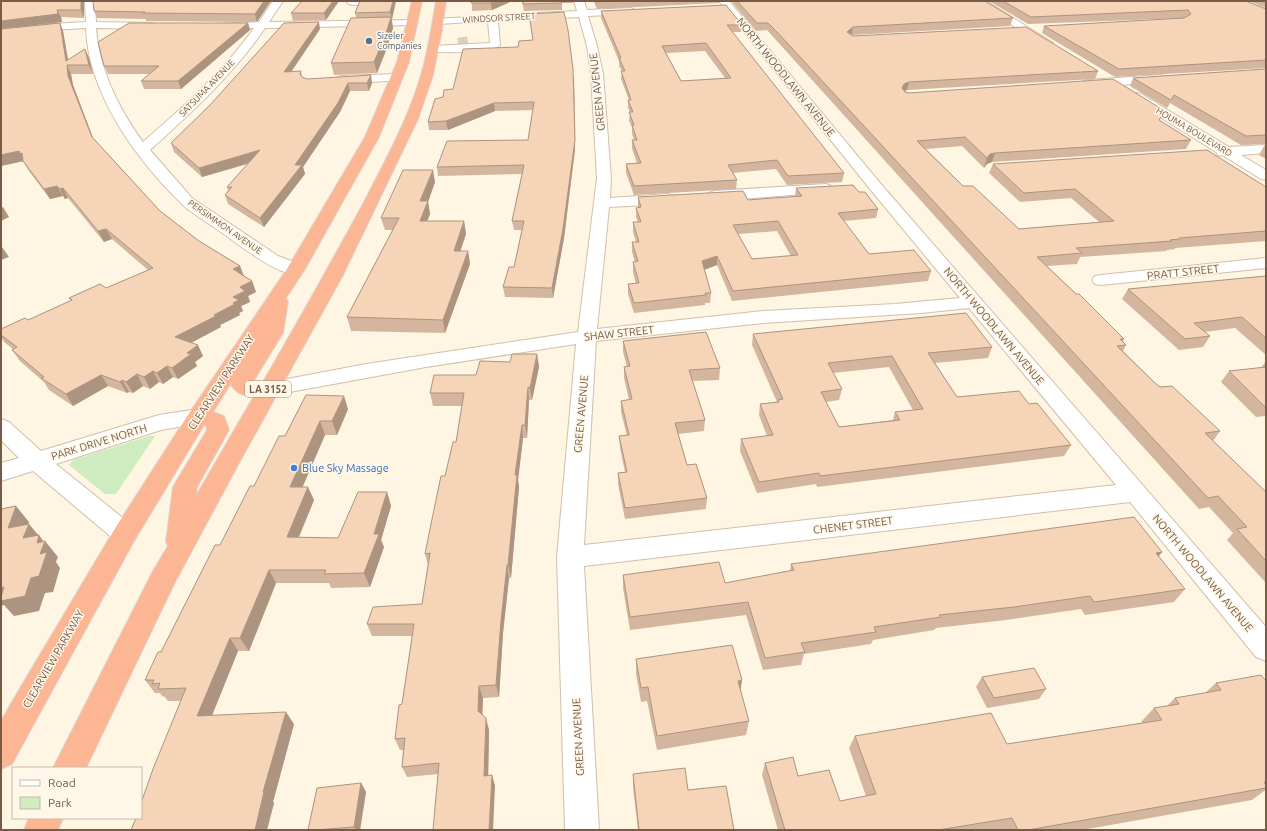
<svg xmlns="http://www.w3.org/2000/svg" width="1267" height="831" viewBox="0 0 1267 831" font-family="Ubuntu,sans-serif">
  <rect width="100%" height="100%" fill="#fef5e2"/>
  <path fill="#ceecbf" d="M149 436H155L116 494H105L69 465 73 460Z"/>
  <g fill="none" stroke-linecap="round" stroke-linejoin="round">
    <path stroke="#dccebb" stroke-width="10" stroke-dasharray="10 5.5" stroke-linecap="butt" d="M458 43 470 41"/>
    <defs>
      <g id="minor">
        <path d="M85 1H95L96 22 154 23 159 26 154 29 96 28C99 69 119 109 143 142 183 107 223 72 254 28L219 29 215 28 214 26 215 24 259 22 273 1H283L269 22 417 20 418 22 417 24 413 25 265 28C233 75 192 112 150 150L192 198 278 256 302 265 305 269 302 273C282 278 256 256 240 246 227 236 214 227 200 218 194 213 186 209 181 203 136 159 88 93 86 28L51 30 1 36V30L51 24 86 22Z"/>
        <path d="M347 1H370C365 5 354 6 348 4Z"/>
        <path d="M574 1H584L587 10 631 8 636 11 631 14 588 16 597 46 603 74 611 178 610 198 668 194 673 196 676 199 673 202 668 204 609 207 597 329 763 311 895 304 960 298 870 189 719 1H729L880 183 1266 627V661L1256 657 1130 502 584 566 599 830H565L557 557 576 344 426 367 268 396 261 394 257 389 261 384 366 364 578 332 597 178 591 74 587 46 579 17 498 21 500 45C493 54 446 52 433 52L428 49 433 46 490 43 488 21 438 24 434 23 433 21 434 19 577 11ZM969 308 1116 485 584 545 596 341 763 323 921 313Z"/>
        <path d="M974 1H986L1053 43 1048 46 1044 45Z"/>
        <path d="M397 74 401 76 403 78 401 80 342 84 338 83 336 80 338 77 342 76Z"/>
        <path d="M1161 75 1165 77 1167 79 1165 81 1088 88 1084 87 1082 84 1084 81 1088 80Z"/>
        <path d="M1137 93 1141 94 1229 147 1266 145V153L1241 155 1266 170V180L1261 179 1224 156 1218 155 1216 152 1133 100 1131 97 1133 94Z"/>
        <path d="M826 184 831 186 834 189 831 192 714 201 709 199 706 196 709 193 714 191Z"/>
        <path d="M1266 258V268L1101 285 1095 284 1092 280 1095 276 1101 275Z"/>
        <path d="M198 409 206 412 209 417 206 422 161 430 56 464 134 527 138 534 134 541 125 544 116 541 33 471 1 481V463L19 458 1 440V419L9 422 41 451 159 415Z"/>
      </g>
      <g id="highway">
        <path d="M412 1H422L409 62 379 137 305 269 286 298 288 302 283 333 253 382H263C297 323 331 263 364 202 385 161 408 120 421 75 428 51 432 26 436 1H446L442 30 433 75 418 119 343 275 239 463 174 584 86 768H53L153 571 168 546 166 542 173 487 207 430 206 425H204L134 541 12 764 1 769V721L16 695 116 527 190 412 287 269 365 137 397 62ZM233 380 231 385C237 394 244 396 254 396L196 496 197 487 229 430 224 416 213 412Z"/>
        <path d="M29 818H63L58 830H24Z"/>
      </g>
    </defs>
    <use href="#minor" stroke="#d2bfaa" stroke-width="2"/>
    <use href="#highway" stroke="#ded8d3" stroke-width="2"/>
    <use href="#minor" fill="#fff" fill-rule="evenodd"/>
    <use href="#highway" fill="#fcb694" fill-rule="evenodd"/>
  </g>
  <g fill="#d3b69d" fill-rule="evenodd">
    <path d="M1 1H84V18L61 17 62 22Z"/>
    <path d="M271 1 257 22 146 21V19L97 18 94 11Z"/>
    <path d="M302 1H339L326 20 293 21 291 13Z"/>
    <path d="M396 1 392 19 393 28 387 48 377 73 334 75 331 63 356 18 355 13Z"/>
    <path d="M472 1H512L492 10 472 11Z"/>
    <path d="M522 1H573V3H562V10L524 11Z"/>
    <path d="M585 1H719V3L597 9 594 2H586Z"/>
    <path d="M731 1H985L1013 18 1010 26 852 35 853 36 1098 71 1095 79 907 90 904 91 909 93 1160 121 1191 140 1186 149 992 162 987 164 984 168 962 146 926 149 963 186 1019 229 1099 222 1071 198 1020 202 989 173 993 164 1266 187V241L1175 248V249L1167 250 1166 251 1080 257 1077 264 1047 266 1124 339 1123 342 1126 345 1123 351 1154 382 1220 431 1213 441 1266 492V583L1227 540 1233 533 1209 507 1199 509 776 40 767 30 756 31Z"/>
    <path d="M989 1H1246L1266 9V68L1115 77 1042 33 1044 26 1184 18H1185L1028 24Z"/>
    <path d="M1249 1H1266V8Z"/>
    <path d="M601 11 742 25 741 32H732L844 173 842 182 787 185 776 169 733 173 737 180 736 189 634 195 626 173V164L637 163 632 149V140H634L632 134V127L629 121 630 112 628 108V100H629L621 79 622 71 619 66V61L601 18ZM705 51 725 78 681 81 666 53Z"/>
    <path d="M529 14 574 77 575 149 564 238 553 298 505 297 503 287 514 267 522 230H514L512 221 522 174 438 176 437 167 528 140 533 110 495 111 448 130H429L428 122 443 97 518 47 533 40Z"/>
    <path d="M60 23 63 31 68 60 85 49 89 58 93 74H71L73 85 93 138 160 211 199 241 240 266 244 276 252 281 256 292 248 296 250 302 241 306 243 311 239 313 240 315 220 325 221 327 191 343 203 356 195 362 197 366 178 379 173 377 163 384 159 382 150 389 143 386 133 393 129 392 127 393 108 386 73 406 49 390 44 382 20 361 12 350 13 349 4 342 1 337V329L28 320 71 301 69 298 106 288 148 270 112 239 104 242 68 198 65 199 63 196 50 199 29 171 23 161 1 166V29Z"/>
    <path d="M248 23 250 30 181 89H144L141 81 150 74H108L104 66Z"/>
    <path d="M320 29 292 71H301L302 77 307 79 372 83 369 91H350L340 112 303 167 305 174 264 227 228 204 225 195 228 191 227 187 248 164 202 177 174 152 171 143Z"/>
    <path d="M1266 69V144L1241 145 1170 103 1167 108 1130 86 1133 78Z"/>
    <path d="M1264 146H1266V159L1259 155Z"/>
    <path d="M435 182 428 202 430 214 427 221H464L466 234 460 251H468L470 264 445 333 351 331 347 317 393 230H385L381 218Z"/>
    <path d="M796 188 859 192 878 209 876 218 844 221 869 254 931 271 928 281 732 301 717 265 704 270 711 293 710 303H705V305L634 313 628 294V284H636L633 272V262H635L632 252V242H636L633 232V222H638L636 217V208H638V197L748 200 795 197ZM777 231 791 256 752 259 738 234Z"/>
    <path d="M1266 276V355L1235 328 1204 332 1210 336 1203 347 1179 350 1122 299 1128 289Z"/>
    <path d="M753 334 992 347 988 358 935 363 957 397 1029 404 1071 445 1064 456 817 487 816 484 757 493 740 451 741 439 767 436 759 415 760 404 777 402 752 345ZM889 367 913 410 895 412 893 420 839 427 826 402 839 400 842 389 833 373Z"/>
    <path d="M623 341 720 368 719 380 692 381 705 420 704 431 678 434 687 465 707 498 706 509 625 519 618 484V473L625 472 620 448 619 436H627L621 412V401L629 400 624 378V367H627L623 352Z"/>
    <path d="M537 354 539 367 532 400H529L527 438H523L518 480 519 487 511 578H509L503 633 499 697 483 698 482 714 489 730 488 775H492L495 786 438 774 407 777 402 767 403 750H400L395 739 402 704 412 636H372L367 624 422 604 428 565 425 554 445 476 456 442 462 406H433L430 393 510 362Z"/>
    <path d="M1266 361V416L1256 417 1221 382 1229 371 1261 368Z"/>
    <path d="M306 395 348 409 337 435H325L302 487 314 500 299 537 338 538 387 492 391 506 381 540 384 547 370 587 331 588 329 583H276L249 651H238L212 715 294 724 273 802 274 803 267 830H131L181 701H168L164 696 163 697 160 693H155L145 680 161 652 254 486 285 436Z"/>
    <path d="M1162 552 1158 556 1185 589 1174 602 1085 615 1081 609 1006 620 936 628 934 630 873 640 871 644 804 654 801 665 763 670 746 615 630 630 623 588V575L725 583 790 571 791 564Z"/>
    <path d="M636 659 742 680 740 690 749 721 746 735 657 750 647 701 641 702 636 674Z"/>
    <path d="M982 677 1046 689 1039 699 987 708 976 687Z"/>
    <path d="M1266 681V791H1264L1252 800 1082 830H1003L1002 829 998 830H778L762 775 765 763 798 776 840 801 866 796 849 748 855 736 1007 744 1142 723 1141 722 1154 708 1167 706 1175 698 1205 693 1216 683Z"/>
    <path d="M633 774 688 790 734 830H638L633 787Z"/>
    <path d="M361 783 366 792 360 830H308Z"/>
  </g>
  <g fill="#ac9480">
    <path d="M81 1H84V18L81 10Z"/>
    <path d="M264 1H271L257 22 255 14Z"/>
    <path d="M333 1H339L326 20 324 13Z"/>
    <path d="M393 1H396L392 19 390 12Z"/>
    <path d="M495 1H512L492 10 491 3Z"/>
    <path d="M57 10 61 17 62 22 1 29V21Z"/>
    <path d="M391 17 393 28 387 48 377 73 374 62Z"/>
    <path d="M319 22 320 29 286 79 284 72Z"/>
    <path d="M60 23 63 31 69 65 66 61Z"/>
    <path d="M248 23 250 30 181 89 178 81Z"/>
    <path d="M853 27 852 34 847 32Z"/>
    <path d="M85 49 89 58 93 74 89 65Z"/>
    <path d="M67 65 71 74 73 85 96 146 92 137 68 76Z"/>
    <path d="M371 75 372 83 369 91 367 83Z"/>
    <path d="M574 77 575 149 564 238 553 298 552 288Z"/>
    <path d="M909 82 907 90 902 92V88L904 84Z"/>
    <path d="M348 83 350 91 340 112 303 167 305 174 264 227 260 218 295 165Z"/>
    <path d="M494 103 495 111 448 130 446 121Z"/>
    <path d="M260 150 263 159 202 177 199 168Z"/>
    <path d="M19 151 22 153 24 161 1 166V155Z"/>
    <path d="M995 153 992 162 987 164 984 168 987 158 990 154Z"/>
    <path d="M433 170 435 182 428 202 430 214 422 234 420 221V201Z"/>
    <path d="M57 186 63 196 50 199 44 189Z"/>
    <path d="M63 188 68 198 65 199 60 189Z"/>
    <path d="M3 207 9 217 1 221V208Z"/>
    <path d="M464 221 466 234 456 264 454 251Z"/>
    <path d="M106 229 112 239 104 242 98 231Z"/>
    <path d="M1 247H2L9 257 1 260Z"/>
    <path d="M468 251 470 264 445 333 443 320Z"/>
    <path d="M717 256V265L701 271 702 261Z"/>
    <path d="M240 266 244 277 233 269Z"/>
    <path d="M252 281 256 292 248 296 250 302 241 306 243 311 239 313 240 315 220 325 221 327 181 348 175 337 233 303V297L240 287Z"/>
    <path d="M198 345 203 356 195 362 197 366 178 379 172 368 187 353Z"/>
    <path d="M537 354 539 367 532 400 530 388Z"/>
    <path d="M167 366 173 377 163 384 157 373Z"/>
    <path d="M153 371 159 382 150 389 144 377Z"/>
    <path d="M137 374 143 386 133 393 126 382Z"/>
    <path d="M101 375 108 386 73 406 66 394Z"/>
    <path d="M122 380 129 392 127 393 120 382Z"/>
    <path d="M528 387 529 400 527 438 525 425Z"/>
    <path d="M344 396 348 409 337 435 332 421Z"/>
    <path d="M320 421 325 435 297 500 290 487Z"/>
    <path d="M522 425 523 438 518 480 519 487 511 578 508 565 515 475Z"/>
    <path d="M308 487 314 500 293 551 287 537Z"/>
    <path d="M387 492 391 506 381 540 384 547 370 587 364 573 374 534Z"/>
    <path d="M16 506 29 522 21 544 8 528Z"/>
    <path d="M29 524 39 536V535L44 542 45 541 58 557 56 562 60 568 53 592 45 593 39 611 14 616 4 605 1 606V588L31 578 40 554 23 538Z"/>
    <path d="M1162 552 1152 565 1156 553Z"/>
    <path d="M507 565 509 578 503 633 499 697 496 685 501 621Z"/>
    <path d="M269 570 276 583 249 651 240 638Z"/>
    <path d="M230 638 238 651 207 728 197 716Z"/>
    <path d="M742 680 740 694 738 681Z"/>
    <path d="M479 686 483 698 482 723 478 711Z"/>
    <path d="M286 712 294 724 273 802 274 803 267 830H255L263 792Z"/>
    <path d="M486 718 489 730 488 786 484 776Z"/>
    <path d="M492 775 495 786 493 830H489Z"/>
    <path d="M361 783 366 792 360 830H356L354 827Z"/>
  </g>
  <g fill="#f5d4b7" stroke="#ac9480" fill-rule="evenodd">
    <path d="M1 1H81V10H57L58 14 1 21Z"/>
    <path d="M93 1H264L255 14 143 13 145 12 94 11Z"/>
    <path d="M302 1H333L324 13H291Z"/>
    <path d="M360 1H393L390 12 355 13Z"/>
    <path d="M472 1H495L491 3H471Z"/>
    <path d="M523 1H561L562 3 523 4Z"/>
    <path d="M597 1H613L597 2Z"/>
    <path d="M737 1H985L1013 18 853 27 847 32 853 36 1026 27 1098 71 909 82 904 84 902 88 905 92 909 93 1113 79 1165 111 1159 120 1191 140 995 153 990 154 987 158 965 137 917 141 963 186H973L1019 229 1114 221 1075 189 1024 193 993 164 1207 150 1266 187V231L1179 238 1180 239 1170 240 1172 241 1076 248 1082 253 1037 257 1076 294H1079L1124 339H1120L1126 345 1117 346 1154 382 1160 387 1172 386 1220 431 1205 433 1266 492V561L1237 529 1247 527 1218 496 1208 498 777 32 768 23H757Z"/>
    <path d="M1003 1H1246L1266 9V60L1119 69 1044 26 1184 18 1191 14 1188 10 1031 17Z"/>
    <path d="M726 5 742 25H727L844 173 788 176 777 160 728 165 737 180 634 186 626 164 641 163 632 140H637L632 125H634L629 112H633L628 100H631L621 71H625L619 58H621L601 11ZM706 43 731 78 681 81 662 46Z"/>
    <path d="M564 12 568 30 573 69 575 140 563 229 552 288 503 287 509 267H514L524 221H512L524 165 437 167 447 141 528 140 534 102 494 103 446 121 428 122 435 99 443 97 444 90 453 89 463 49 518 47 519 41 533 40 529 14Z"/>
    <path d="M391 17 385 37 374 62 331 63 351 18Z"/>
    <path d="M319 22 284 72 301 71 300 74 302 77 307 79 371 75 367 83H348L338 103 295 165H302L260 218 225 195 232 187H227L260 150 199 168 171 143 210 105 284 23Z"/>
    <path d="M60 23 66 61 85 49 89 65H67L68 76 92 137 160 211 199 241 240 266 233 269 252 281 240 287 245 291 233 297 239 300 233 303 235 304 214 315 216 316 175 337 198 345 187 353 191 354 172 368 167 366 157 373 153 371 144 377 137 374 126 382 122 380 120 382 101 375 66 394 41 378 44 377 12 350 17 347 1 335V329L25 318 28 320 72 300 69 298 100 284 106 288 153 268 106 229 98 231 63 188 60 189 57 186 44 189 23 161 22 153 20 154 19 151 1 155V29Z"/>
    <path d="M129 23H248L178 81H141L159 66H104L98 42Z"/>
    <path d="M1266 69V135L1246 136 1174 95 1171 100 1133 78Z"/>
    <path d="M403 170H433L420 201H428L420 221H464L454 251H468L443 320 347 317 399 218H381Z"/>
    <path d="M853 185 859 192H865L878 209 838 213 869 254 914 250 931 271 733 291 717 256 702 261 711 293H705L706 295 634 303 628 284 639 283 633 262 638 261 632 242H639L633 222H641L636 208 641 207 638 197 743 191 748 200 760 199 802 196 796 188ZM778 221 798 255 752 259 733 225Z"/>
    <path d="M1266 276V338L1242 317 1194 323 1210 336 1185 339 1128 289Z"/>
    <path d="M966 313 992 347 928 353 957 397 1019 391 1029 404 1037 403 1071 445 820 476 819 473 759 482 741 439 773 435 760 404 779 402 778 400 783 399 753 334ZM892 356 923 409 895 412 900 420 839 427 821 392 842 389 828 363Z"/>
    <path d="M706 332 720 368 689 370 705 420 675 423 687 465 696 464 707 498 625 508 618 473 627 472 619 436 629 435 621 401 632 399 624 367 630 366 623 341Z"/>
    <path d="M512 354H537L530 388 528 387 525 425H522L515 475H517L508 565H507L501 621 496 685 479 686 478 711 486 718 484 776 492 775 489 830H433L439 763 402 767 405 738 395 739 399 705 402 704 414 624H367L373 607 422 604 430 553 425 554 431 524 441 476H445L453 442H456L464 393H430L434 375H476L480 361 510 362Z"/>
    <path d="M1266 367V406H1264L1229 371Z"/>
    <path d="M306 395 344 396 332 421H320L290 487H308L287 537 338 538 358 492H387L374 534H379L364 573 324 574 326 570H269L240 638H230L197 716 286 712 263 792H264L255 830H131L136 818H141V803L153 769 186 688 158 689 160 683 152 684 154 680H145L158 652H161L215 545H220L250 486H254L279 436H285Z"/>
    <path d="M16 506 8 528 29 524 23 538 39 535 37 543 45 541 40 554 47 552 39 576 31 578 25 596 1 601V597L4 587 1 588V509Z"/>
    <path d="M1134 517 1162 552 1156 553 1185 589 1094 602 1090 596 1014 607 939 615 941 617 874 627 876 632 801 643 805 652 765 658 748 602 630 617 623 575 719 562 725 583 794 570 791 564Z"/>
    <path d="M732 645 742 680 738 681 749 721 657 736 648 687 641 688 636 659Z"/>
    <path d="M1034 668 1046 689 994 698 982 677Z"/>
    <path d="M1261 675 1266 681V782H1264L1266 785V788L1028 830H1018L1012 818 938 830H785L765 763 793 757 798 776 829 770 840 801 876 794 855 736 991 713 1007 744 1162 720 1154 708 1179 704 1175 698 1221 690 1216 683Z"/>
    <path d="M685 768 688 790 726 786 734 830H639L633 774Z"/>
    <path d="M361 783 354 827 315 830H308L317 788Z"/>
  </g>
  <circle fill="#5c6f8a" stroke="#fff8e9" stroke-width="1.5" cx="369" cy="41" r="4"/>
  <circle fill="#3f7fe0" stroke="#fff8e9" stroke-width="1.5" cx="294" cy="468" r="4"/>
  <g text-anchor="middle" stroke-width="3" stroke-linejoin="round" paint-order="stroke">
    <g font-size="9" fill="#775b46" stroke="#fff8e9">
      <text transform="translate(499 18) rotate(-3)" y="3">WINDSOR STREET</text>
      <text transform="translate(207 88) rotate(-46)" y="3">SATSUMA AVENUE</text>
      <text transform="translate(1194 132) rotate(31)" y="3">HOUMA BOULEVARD</text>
      <text transform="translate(225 227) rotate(35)" y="3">PERSIMMON AVENUE</text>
    </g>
    <g font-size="9" fill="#4e5e75" stroke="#fff8e9" text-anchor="start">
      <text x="377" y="39">Sizeler<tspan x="377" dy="10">Companies</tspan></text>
    </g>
    <rect fill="#fff8e9" stroke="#a08a77" stroke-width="1" x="245" y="381" width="46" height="16" rx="3"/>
    <g font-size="10" font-weight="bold" fill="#775b46">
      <text x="268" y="393">LA 3152</text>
    </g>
    <g font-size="11" fill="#775b46" stroke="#fff8e9">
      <text transform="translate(786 77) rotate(51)" y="4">NORTH WOODLAWN AVENUE</text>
      <text transform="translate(597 92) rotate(-96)" y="4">GREEN AVENUE</text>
      <text transform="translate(1183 272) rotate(-6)" y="4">PRATT STREET</text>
      <text transform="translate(994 326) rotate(50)" y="4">NORTH WOODLAWN AVENUE</text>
      <text transform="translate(619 333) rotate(-6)" y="4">SHAW STREET</text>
      <text transform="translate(221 382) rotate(-57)" y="4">CLEARVIEW PARKWAY</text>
      <text transform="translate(581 414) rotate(-85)" y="4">GREEN AVENUE</text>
      <text transform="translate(99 442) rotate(-17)" y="4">PARK DRIVE NORTH</text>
      <text transform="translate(853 525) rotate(-7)" y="4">CHENET STREET</text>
      <text transform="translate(1203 573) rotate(50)" y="4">NORTH WOODLAWN AVENUE</text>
      <text transform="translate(53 659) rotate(-60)" y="4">CLEARVIEW PARKWAY</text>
      <text transform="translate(578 737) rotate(-93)" y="4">GREEN AVENUE</text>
    </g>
    <g font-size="11" fill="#366cbe" stroke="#fff8e9" text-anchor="start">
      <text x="302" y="472">Blue Sky Massage</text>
    </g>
  </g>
  <rect width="1267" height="831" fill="none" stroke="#775b46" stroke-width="4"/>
  <rect x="12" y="767" width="130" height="52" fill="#fff8e9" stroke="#c9b9a8"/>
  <rect x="20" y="780" width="20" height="6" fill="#ffffff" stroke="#c9b9a8"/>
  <text x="48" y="787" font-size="12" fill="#775b46">Road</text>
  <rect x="20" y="797" width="20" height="12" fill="#ceecbf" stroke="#c9b9a8"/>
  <text x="48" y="807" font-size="12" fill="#775b46">Park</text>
</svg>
